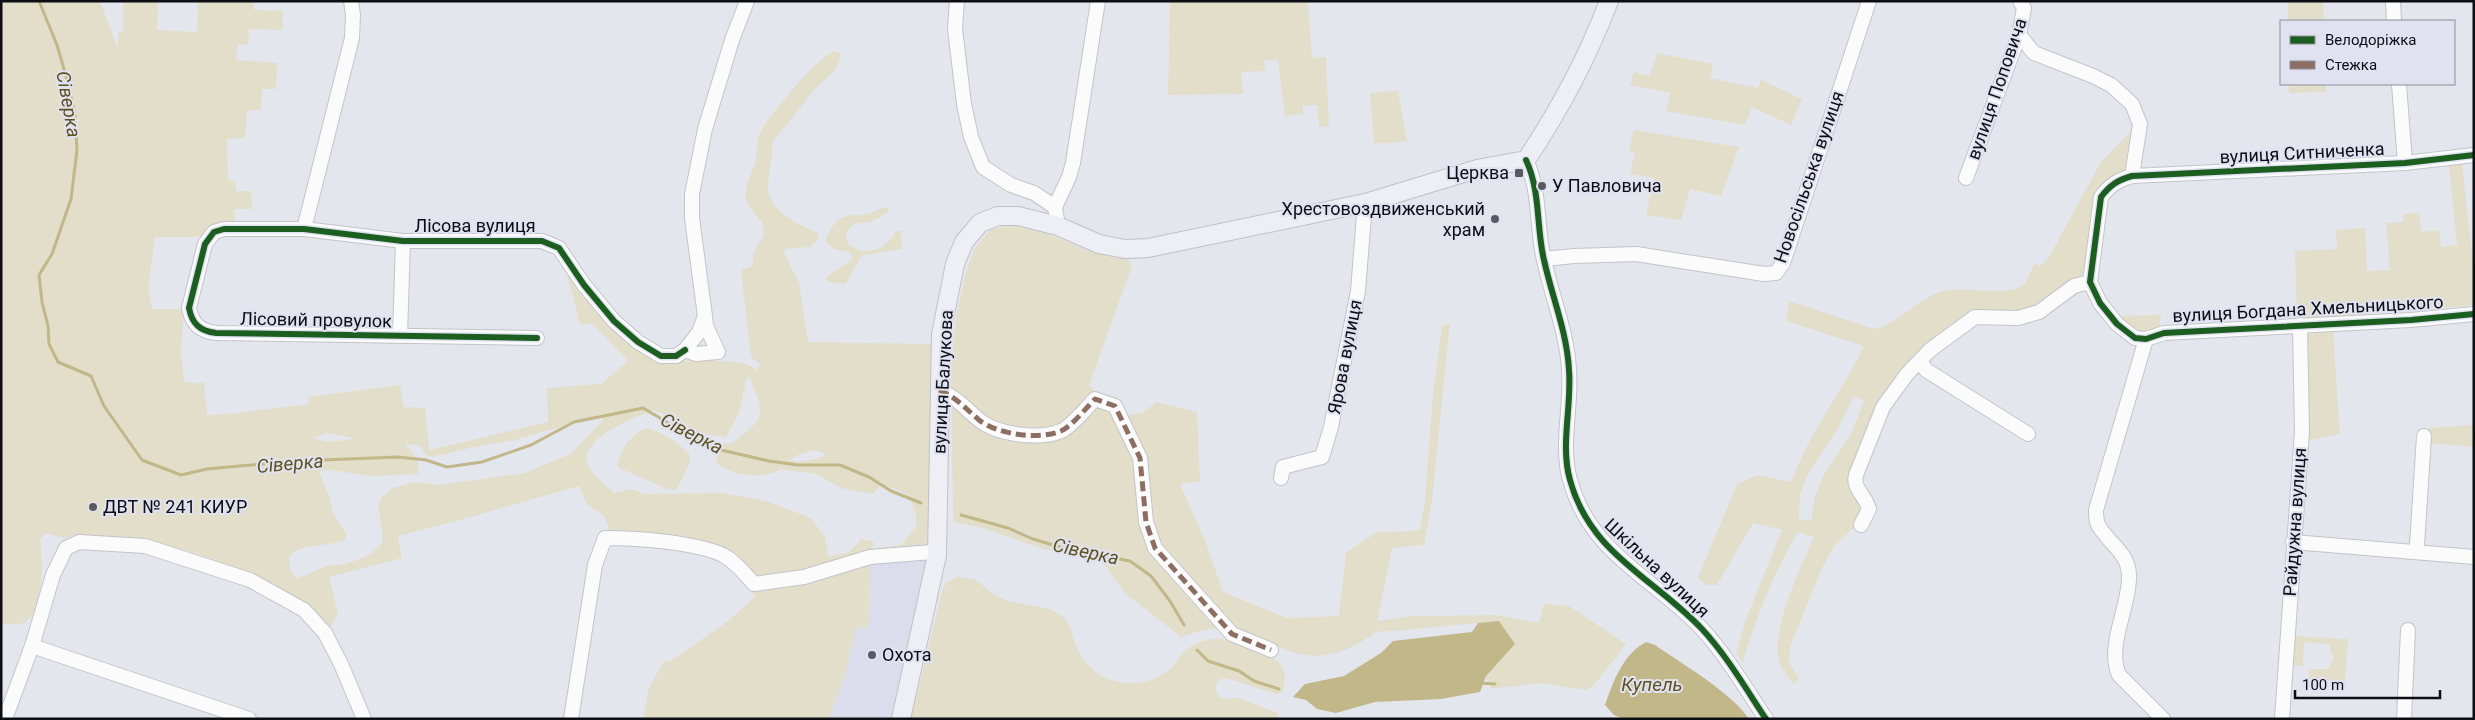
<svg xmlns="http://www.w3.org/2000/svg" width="2475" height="720" viewBox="0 0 2475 720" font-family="Roboto,sans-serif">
  <rect width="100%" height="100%" fill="#e4e6ee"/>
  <path fill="#dbdded" d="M931 555 896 719H828L844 678 856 627H869L870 565 876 561Z"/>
  <g fill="#e2dec9" fill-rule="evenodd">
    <path d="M1 1H100L118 49V31H123V1H158L157 30 197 32 198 1H254V10L283 11 282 30 249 29 248 45 238 44 236 60 277 63 276 89H262L261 110H247L245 138 227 139 228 181H235L236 191H251L252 209H234L235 223 202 237H155L148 289 152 309H184L181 353 184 382 204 383 207 415 227 414 309 404 308 397 400 385 404 407 425 408 429 450 548 422 547 388 601 384 628 361 593 324H580L567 274 558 251 599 308 674 361 709 360 733 362 747 364 757 370 760 364 751 357 741 270 753 266C750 246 764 244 764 231 764 218 748 211 746 198 744 185 754 171 756 158 758 149 756 140 760 132 770 115 818 56 835 51L841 54 840 60 834 71 814 90 772 143C773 157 769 170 768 185 766 210 799 225 818 233L819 239 810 247 785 249 784 253 799 283 808 342 935 344 929 538C923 554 891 557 876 561L870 565 869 627 856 628 844 678 828 719H643L649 688 664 661H671L728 621 756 596 723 560 642 543 614 540 604 516 586 503 579 486 460 520 398 536 402 558 329 577 338 614 328 631 256 577 207 557 161 543 98 539 77 535 63 538 47 533 40 539C43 557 44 608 28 620 21 626 10 624 1 624ZM749 376C766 416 766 418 731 444L710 442V448L718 454 716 461C726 476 766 480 780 469L816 474 841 488 873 494 879 487C906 485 918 503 916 528 910 532 909 536 905 541 897 549 882 546 872 549L874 542 861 539C844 560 850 550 828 557L825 537 811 518 766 501 722 493 644 494 632 489 614 493C606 486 592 475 588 466 577 439 634 417 653 411 666 412 676 423 687 428 700 434 712 436 726 437L739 413 746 381ZM600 415 603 420 572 453 525 473 439 485 414 482 393 488 382 497 378 506 383 536 382 543 371 554 347 564 326 566 297 579 290 569 289 557C298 543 328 547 345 540L346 534 333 513 330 499 319 471 331 470 371 476 418 474C421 461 412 453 405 444L419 445 427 455 433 457 474 447 515 440ZM327 433 353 438V439L329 442 312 438ZM814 450 826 454C815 461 803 462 790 461L795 456Z"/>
    <path d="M1170 1H1308L1312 58 1326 57 1329 126 1319 127 1317 105 1303 106V114L1285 116 1278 59 1264 61 1265 71 1241 72 1243 94 1168 95Z"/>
    <path d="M2288 1H2323L2324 21H2288Z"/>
    <path d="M1657 53 1713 64 1710 78 1758 88 1761 80 1802 99 1791 125 1752 107 1745 125 1666 111 1670 93 1630 85 1634 72 1650 76Z"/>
    <path d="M2289 84H2326V92L2289 93Z"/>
    <path d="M1398 91 1407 141 1374 144 1370 93Z"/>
    <path d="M1634 130 1739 147 1721 196 1690 189 1681 220 1646 215 1654 178 1630 174 1635 152 1629 151Z"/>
    <path d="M2136 130 2129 169 2105 185 2087 265 2082 274 2037 308 2017 313H1998L1935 336 1912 357 1913 362 1853 474 1864 504 1857 525 1834 546 1822 568 1794 637 1790 648 1789 663 1799 678 1793 684C1789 678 1783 671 1780 664 1769 633 1801 566 1814 537L1798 532C1774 572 1756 617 1743 662L1736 654 1745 622 1782 530 1753 523 1717 585H1706L1698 578 1737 484 1757 475 1791 482C1809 433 1842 392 1864 346L1786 321 1789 301 1874 329C1901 323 1918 297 1944 291 1966 285 2010 300 2026 282 2029 277 2031 269 2034 264L2041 265 2048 259 2101 162 2131 131ZM1854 396 1864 401 1851 434 1823 476 1815 496 1811 520H1799L1800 493 1809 472 1839 427Z"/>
    <path d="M2462 164 2474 272V305L2300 319 2297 317 2295 251 2337 249 2336 230 2365 228 2367 271 2390 270 2386 223 2403 222V214L2419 213 2421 232 2439 230 2441 247 2457 245 2449 165Z"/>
    <path d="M886 207 890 211C884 214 876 220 870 222 863 224 857 221 851 227 830 246 878 268 896 231H901L902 249 864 255 860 258 848 281 844 284 829 282 825 278 853 259 850 252C839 250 829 251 826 238 837 215 843 216 867 214 873 213 879 208 886 207Z"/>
    <path d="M1010 225 1042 231 1088 251 1125 256 1132 266 1089 385 1099 396 1126 416 1144 412 1156 402 1197 412 1200 481 1180 484 1206 543 1223 592 1287 618 1339 616 1346 553 1377 532 1420 531 1425 501 1433 394 1442 326 1450 323 1432 500 1424 545 1392 548 1377 621 1412 616 1497 615 1539 623 1544 604 1569 606 1626 644 1594 685 1587 690 1541 683 1491 689 1486 676 1515 644 1499 621 1382 632 1377 631C1342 658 1310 664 1270 643 1256 637 1242 628 1227 627 1212 627 1195 632 1181 637L1125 593 1105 565 1095 559 1040 548 980 527 953 522 951 368 956 318 965 276 974 249 990 230Z"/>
    <path d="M2161 315 2159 328C2142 337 2130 326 2117 316Z"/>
    <path d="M2333 331 2340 434 2307 441 2306 336 2309 334Z"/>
    <path d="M2474 425V447L2428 443 2429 428Z"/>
    <path d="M646 428C665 433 676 441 690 455V463L676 490 667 489 617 467C620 450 630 435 646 428Z"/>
    <path d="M958 577C964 578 972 578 977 581 986 587 994 596 1005 600 1025 607 1050 603 1066 620 1070 625 1072 635 1074 641 1085 668 1101 682 1131 683 1146 683 1161 678 1172 667 1176 662 1179 656 1184 652 1211 628 1249 640 1275 659 1287 668 1286 681 1282 693L1276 694 1226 678 1221 679 1215 685 1216 691 1222 699 1239 698 1278 713 1279 719H911L942 591 947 582Z"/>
    <path d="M2291 636 2348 639 2345 682 2309 679V669H2328L2334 658 2330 651V644L2304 642 2303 666 2290 665Z"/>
  </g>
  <g fill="#c2b788">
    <path d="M1499 621 1515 644 1486 676 1480 692 1441 699 1375 702 1336 713 1317 709 1306 700 1293 697 1305 684 1344 676 1381 653 1393 641 1472 632 1478 623Z"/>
    <path d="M1646 642 1655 645C1682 664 1731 692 1749 719H1624L1614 715 1605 705C1613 682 1623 654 1646 642Z"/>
  </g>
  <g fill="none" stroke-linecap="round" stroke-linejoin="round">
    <g stroke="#c2b788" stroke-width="3">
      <path d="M39 1 57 45 68 83 75 115 77 150 71 199 52 254 39 275 42 302 48 326 49 344 58 362 91 376 104 406 142 460 181 475 207 469 296 461 398 457 426 460 447 467 482 462 531 445 574 422 643 408 697 440 717 449 769 461 798 465H840L869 477 891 491 921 503"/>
      <path d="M961 515 1008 528 1033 539 1063 548 1130 561 1151 576 1170 601 1184 625"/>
      <path d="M1197 650 1208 661 1239 671 1254 681 1279 689"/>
      <path d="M1480 683 1495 684"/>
    </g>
    <defs>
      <g id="minor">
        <path d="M957 1 955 29 964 104 971 137 983 167 1011 185 1034 193 1055 207 1058 226"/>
        <path d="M2393 1 2394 21"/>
        <path d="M2019 35 2034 53 2093 76 2111 85 2132 104 2140 124 2132 176"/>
        <path d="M2399 84 2405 163"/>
        <path d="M2474 155 2405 163 2132 176C2118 180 2110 185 2101 197L2090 282 2100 303 2117 324 2135 338 2146 339 2164 333 2411 320 2474 314"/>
        <path d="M1526 160C1541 192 1536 227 1544 260 1552 297 1567 332 1569 370 1572 406 1560 445 1570 480 1590 554 1653 577 1702 629 1727 656 1746 689 1766 719"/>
        <path d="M1966 178 2019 35 2024 8 2020 1"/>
        <path d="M1055 207 1069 177 1073 163 1098 1"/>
        <path d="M304 229 352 38 353 15 351 1"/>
        <path d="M1544 259 1574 256 1636 254 1764 274 1776 273 1783 263 1869 1"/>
        <path d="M705 316 699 332 685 350 696 354 718 352 706 326 705 316 692 218V194L705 129 732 40 747 1"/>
        <path d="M400 336 403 241"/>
        <path d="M537 338 216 333C200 331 192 324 189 308L205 244 214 232 224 229H304L403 241H542L559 248 584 285 614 321 638 342 661 356H676L685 350"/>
        <path d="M2146 339 2096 510C2096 516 2096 523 2100 528 2111 545 2129 554 2129 576 2130 606 2106 646 2119 675L2163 719"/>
        <path d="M1920 361 1926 370 2028 434"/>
        <path d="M939 390C956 397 966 409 979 420 998 435 1040 440 1061 431 1071 427 1087 407 1095 399L1115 406 1140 458 1146 522 1155 548 1232 634 1271 650"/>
        <path d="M1281 478 1283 467 1322 457 1331 427 1358 291 1365 203"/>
        <path d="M1861 525 1869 509C1866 496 1852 488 1856 475L1883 407 1907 374 1930 350 1975 317 2018 318 2039 312 2074 286 2090 282"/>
        <path d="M2293 542 2474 557"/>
        <path d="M2414 552 2417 545 2424 436"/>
        <path d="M32 646 53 575 66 548 79 542 145 546 250 580 304 610 325 633 341 664 364 719"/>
        <path d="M5 719 32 646 249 719"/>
        <path d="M571 719 595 565 605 538C636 538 695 542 723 555 736 562 745 574 754 584L804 577 870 557 932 552 937 555"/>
        <path d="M2282 719 2302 432 2300 325"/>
        <path d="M2404 719 2408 630"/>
      </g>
      <path id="major" d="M901 719 937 555 941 334 955 264 964 242 980 223 998 216H1018L1058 226 1099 244 1125 249 1148 248 1365 203 1477 169 1526 160C1559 111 1588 56 1609 1"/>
    </defs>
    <use href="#minor" stroke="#c3c4ca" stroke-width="16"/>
    <use href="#major" stroke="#c0c1c5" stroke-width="20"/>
    <use href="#minor" stroke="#fbfbfc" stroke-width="14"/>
    <use href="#major" stroke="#eeeef5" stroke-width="18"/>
    <path stroke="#8d6e63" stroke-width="5" stroke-dasharray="10 5" stroke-linecap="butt" d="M939 390C956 397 966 409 979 420 998 435 1040 440 1061 431 1071 427 1087 407 1095 399L1115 406 1140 458 1146 522 1155 548 1232 634 1271 650"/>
    <defs>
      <g id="cycleway">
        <path d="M2474 155 2405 163 2132 176C2118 180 2110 185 2101 197L2090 282 2100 303 2117 324 2135 338 2146 339 2164 333 2411 320 2474 314"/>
        <path d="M1526 160C1541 192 1536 227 1544 260 1552 297 1567 332 1569 370 1572 406 1560 445 1570 480 1590 554 1653 577 1702 629 1727 656 1746 689 1766 719"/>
        <path d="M537 338 216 333C200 331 192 324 189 308L205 244 214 232 224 229H304L403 241H542L559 248 584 285 614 321 638 342 661 356H676L685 350"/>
      </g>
    </defs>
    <use href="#cycleway" stroke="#e1e2f1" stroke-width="9"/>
    <use href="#cycleway" stroke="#1b5e20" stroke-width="6"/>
  </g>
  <g fill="#585a60" stroke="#e1e2f1" stroke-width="2">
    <rect x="1514" y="168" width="10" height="10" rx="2.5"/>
    <circle cx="1542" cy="186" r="5"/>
    <circle cx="1495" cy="219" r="5"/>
    <circle cx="93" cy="507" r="5"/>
    <circle cx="872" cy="655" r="5"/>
  </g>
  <g text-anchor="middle" stroke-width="4" stroke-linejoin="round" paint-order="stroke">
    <g font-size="18" fill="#0d0e13" stroke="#e1e2f1">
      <text transform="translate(1997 89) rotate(-71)" y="6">вулиця Поповича</text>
      <text transform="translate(2302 153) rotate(-3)" y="6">вулиця Ситниченка</text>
      <text transform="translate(1809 177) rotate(-71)" y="6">Новосільська вулиця</text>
      <text x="475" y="232">Лісова вулиця</text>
      <text transform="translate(2308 309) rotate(-3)" y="6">вулиця Богдана Хмельницького</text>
      <text transform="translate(316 320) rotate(1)" y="6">Лісовий провулок</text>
      <text transform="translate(1345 357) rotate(-79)" y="6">Ярова вулиця</text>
      <text transform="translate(943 382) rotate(-87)" y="6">вулиця Балукова</text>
      <text transform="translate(2295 522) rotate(-86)" y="6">Райдужна вулиця</text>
      <text transform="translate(1657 568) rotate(43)" y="6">Шкільна вулиця</text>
    </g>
    <g font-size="18" fill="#0d0e13" stroke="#e1e2f1" text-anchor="start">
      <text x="1509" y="179" text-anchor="end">Церква</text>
      <text x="1552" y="192">У Павловича</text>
      <text x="1485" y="215" text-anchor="end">Хрестовоздвиженський<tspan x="1485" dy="21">храм</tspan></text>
      <text x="103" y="513">ДВТ № 241 КИУР</text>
      <text x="882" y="661">Охота</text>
    </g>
    <g font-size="19" font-style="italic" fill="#5e521c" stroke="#e1e2f1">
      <text transform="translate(69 104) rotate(80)" y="7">Сіверка</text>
      <text transform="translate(692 433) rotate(27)" y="7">Сіверка</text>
      <text transform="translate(290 463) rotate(-5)" y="7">Сіверка</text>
      <text transform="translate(1086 551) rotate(12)" y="7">Сіверка</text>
      <text x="1652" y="691">Купель</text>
    </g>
  </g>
  <rect width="2475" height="720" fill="none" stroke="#0d0e13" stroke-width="5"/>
  <rect x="2280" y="20" width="175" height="65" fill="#e1e2f1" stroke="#8c8d98"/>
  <rect x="2290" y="36" width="25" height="8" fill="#1b5e20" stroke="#8c8d98"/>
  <text x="2325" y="45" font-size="15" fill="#0d0e13">Велодоріжка</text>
  <rect x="2290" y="61" width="25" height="8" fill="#8d6e63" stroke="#8c8d98"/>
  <text x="2325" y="70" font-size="15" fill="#0d0e13">Стежка</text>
  <path d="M2295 690v8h145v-8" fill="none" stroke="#0d0e13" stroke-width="2.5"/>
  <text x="2302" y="690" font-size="15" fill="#0d0e13" stroke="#e1e2f1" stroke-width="4" paint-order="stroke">100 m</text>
</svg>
